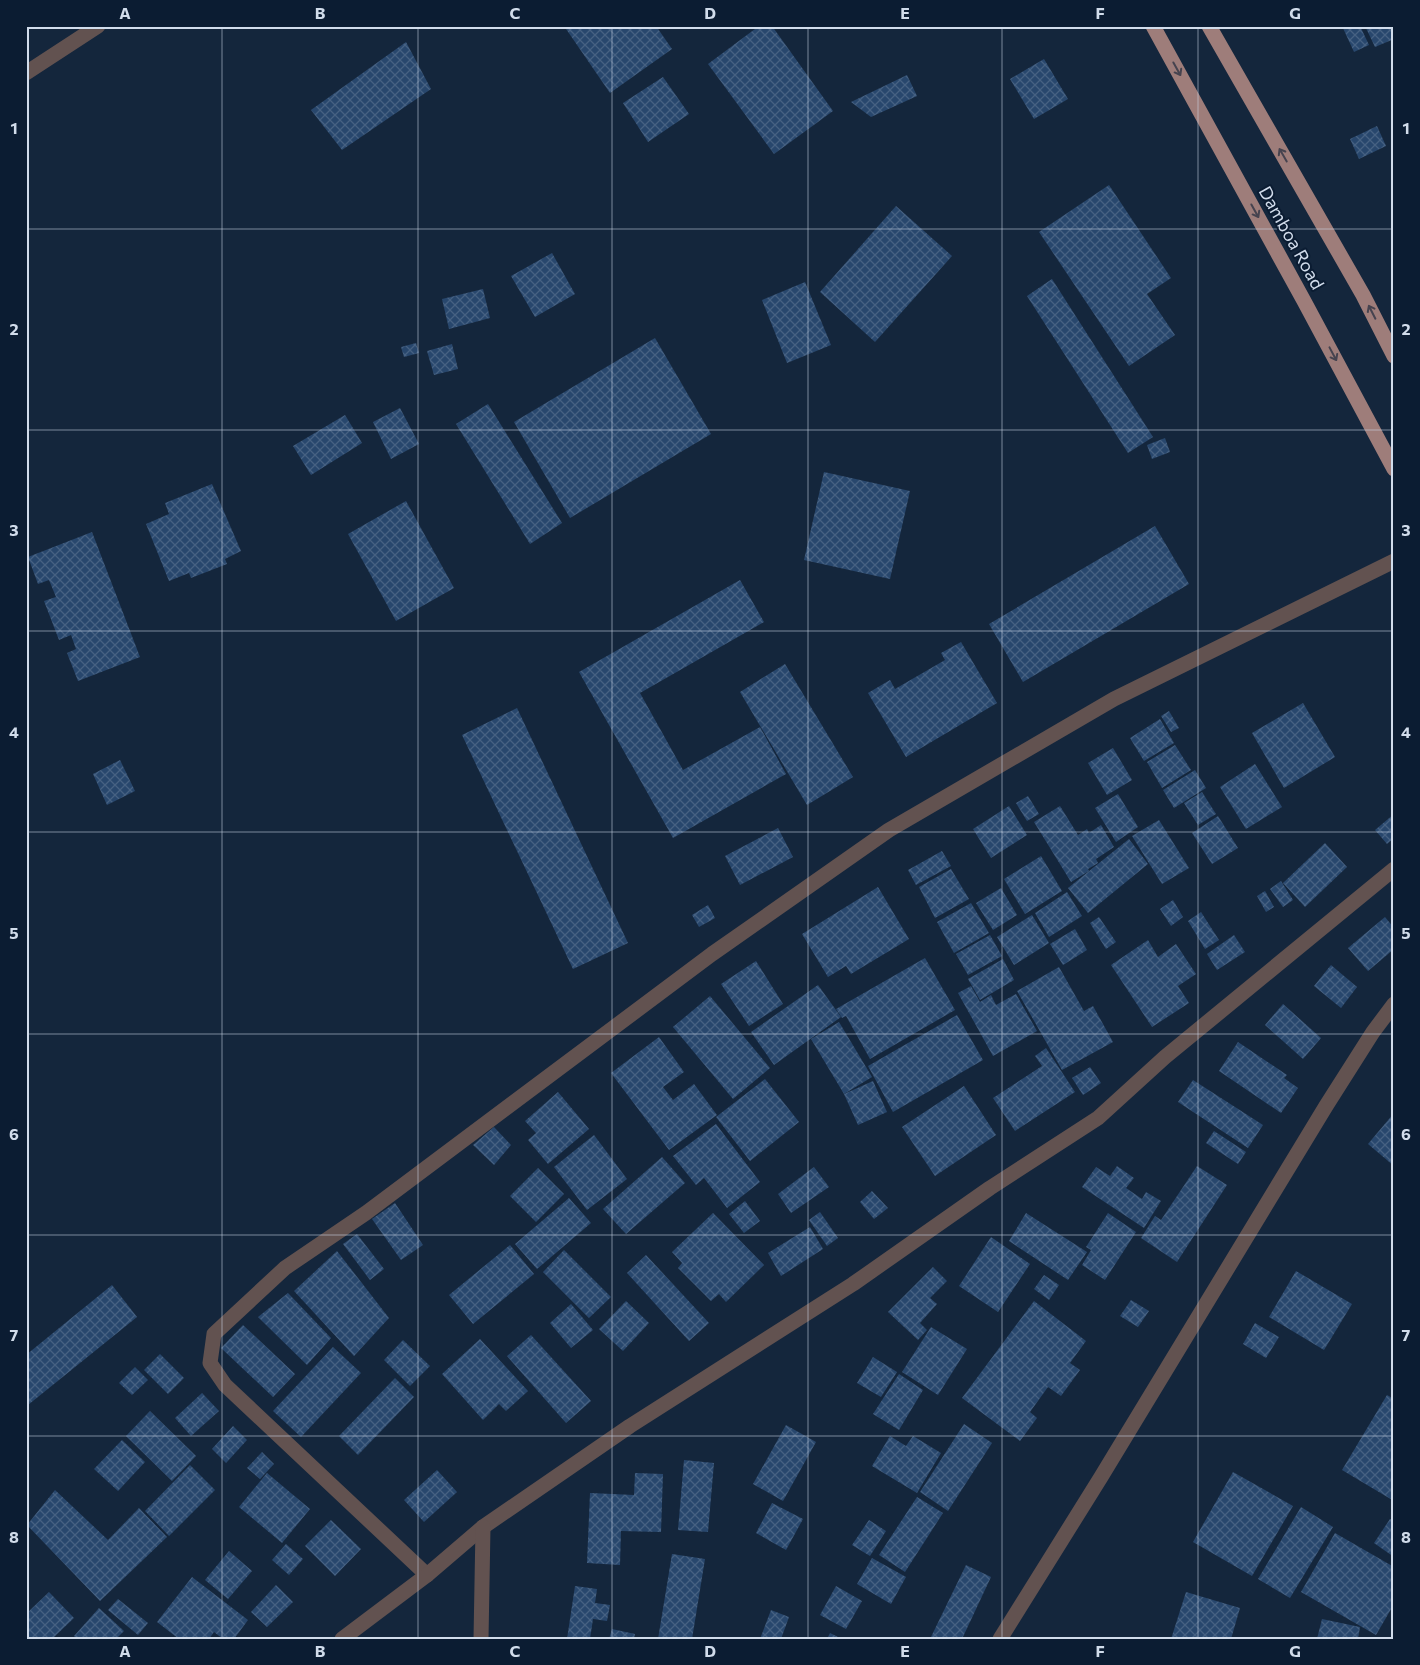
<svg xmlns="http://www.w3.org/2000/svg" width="1420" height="1665" viewBox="0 0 1420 1665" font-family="Commissioner,sans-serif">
  <defs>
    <pattern id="building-cross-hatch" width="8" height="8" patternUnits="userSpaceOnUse" patternTransform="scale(1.25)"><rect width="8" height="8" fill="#28476d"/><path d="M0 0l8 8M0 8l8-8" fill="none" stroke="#466182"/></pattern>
  </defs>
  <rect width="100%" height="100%" fill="#14263c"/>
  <g fill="url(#building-cross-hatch)">
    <path d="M564 26H656L672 49 610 93Z"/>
    <path d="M759 26H772L833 111 774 154 708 64Z"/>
    <path d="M1342 26H1360L1369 45 1354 52Z"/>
    <path d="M1365 26H1394V39L1375 47Z"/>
    <path d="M406 42 431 89 342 150 311 110Z"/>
    <path d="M1044 59 1068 99 1034 119 1010 79Z"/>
    <path d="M907 75 917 96 871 117 851 102Z"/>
    <path d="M663 77 689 114 648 142 623 103Z"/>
    <path d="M1377 126 1386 146 1359 159 1350 139Z"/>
    <path d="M1109 185 1171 278 1147 294 1175 335 1129 366 1039 232Z"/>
    <path d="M896 206 952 256 875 342 820 292Z"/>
    <path d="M552 253 575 294 535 317 511 276Z"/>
    <path d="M1052 279 1153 437 1128 453 1027 296Z"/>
    <path d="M805 282 831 345 787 363 762 300Z"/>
    <path d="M483 289 490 318 449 329 442 299Z"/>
    <path d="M655 338 711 434 570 518 514 422Z"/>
    <path d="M416 343 419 353 404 357 401 347Z"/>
    <path d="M452 344 458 369 434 375 427 351Z"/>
    <path d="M488 404 562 523 530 544 456 424Z"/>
    <path d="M400 408 419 444 391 459 373 422Z"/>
    <path d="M345 415 362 443 311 475 293 446Z"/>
    <path d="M1165 438 1170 452 1152 459 1147 445Z"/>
    <path d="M824 472 910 491 890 579 804 560Z"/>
    <path d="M212 484 241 551 225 559 227 564 191 578 189 573 169 581 146 524 169 514 165 503Z"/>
    <path d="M406 501 454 588 396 621 348 534Z"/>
    <path d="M1155 526 1189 584 1023 682 989 624Z"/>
    <path d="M92 532 140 657 78 681 67 653 76 649 71 635 59 640 44 601 56 597 49 580 38 584 28 557Z"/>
    <path d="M740 580 764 622 640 693 683 770 760 727 786 774 673 838 579 672Z"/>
    <path d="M961 642 997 703 906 757 868 693 890 680 895 689 945 660 941 653Z"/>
    <path d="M785 664 853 777 807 805 740 692Z"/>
    <path d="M1303 703 1335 757 1284 788 1252 733Z"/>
    <path d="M517 708 628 943 573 969 462 735Z"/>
    <path d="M1169 711 1179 728 1171 732 1161 716Z"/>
    <path d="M1160 719 1174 743 1144 761 1130 738Z"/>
    <path d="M1175 745 1191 770 1162 788 1147 762Z"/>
    <path d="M1113 748 1132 780 1107 795 1088 763Z"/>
    <path d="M120 760 135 791 107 805 93 774Z"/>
    <path d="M1255 764 1282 807 1246 829 1220 787Z"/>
    <path d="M1195 770 1206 788 1174 808 1163 790Z"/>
    <path d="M1202 792 1216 814 1198 825 1184 803Z"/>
    <path d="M1118 794 1138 827 1116 842 1095 808Z"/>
    <path d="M1028 796 1039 814 1027 821 1016 803Z"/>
    <path d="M1009 806 1027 835 991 858 973 829Z"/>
    <path d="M1060 806 1078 835 1087 829 1089 833 1101 825 1114 847 1096 859 1098 863 1088 869 1089 871 1071 882 1034 822Z"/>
    <path d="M1394 814V838L1387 844 1375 830Z"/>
    <path d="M1218 816 1238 848 1212 864 1192 833Z"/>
    <path d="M1159 820 1189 868 1162 884 1132 836Z"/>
    <path d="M778 828 793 857 740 885 725 856Z"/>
    <path d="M1129 839 1148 864 1088 913 1068 888Z"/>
    <path d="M1325 843 1347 867 1305 907 1283 883Z"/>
    <path d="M942 851 951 866 916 885 908 870Z"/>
    <path d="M1041 856 1062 891 1025 914 1004 879Z"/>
    <path d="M951 869 969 899 935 918 919 887Z"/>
    <path d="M1281 881 1293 900 1283 907 1270 889Z"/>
    <path d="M878 887 909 939 851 974 846 966 828 977 802 934Z"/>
    <path d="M1001 888 1017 915 993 930 976 903Z"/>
    <path d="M1265 891 1274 907 1266 912 1257 896Z"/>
    <path d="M1067 892 1082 916 1049 937 1035 913Z"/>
    <path d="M1173 900 1183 917 1171 926 1160 909Z"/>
    <path d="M971 903 989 933 954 953 937 922Z"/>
    <path d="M708 905 715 918 699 927 692 915Z"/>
    <path d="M1201 912 1219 940 1205 949 1188 921Z"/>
    <path d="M1032 915 1049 943 1014 965 997 937Z"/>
    <path d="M1099 917 1116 942 1106 949 1090 923Z"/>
    <path d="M1385 917 1394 928V949L1368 971 1348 948Z"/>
    <path d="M1075 929 1087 950 1063 965 1050 944Z"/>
    <path d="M990 935 1002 956 968 975 956 954Z"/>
    <path d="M1234 935 1245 952 1217 970 1207 954Z"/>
    <path d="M1148 940 1158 957 1176 944 1196 974 1178 986 1189 1003 1152 1027 1111 965Z"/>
    <path d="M925 958 955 1010 870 1059 846 1016 842 1018 836 1009Z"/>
    <path d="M1003 959 1014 980 980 1000 968 979Z"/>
    <path d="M756 961 783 1004 749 1026 721 984Z"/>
    <path d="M1331 965 1357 987 1341 1008 1314 986Z"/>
    <path d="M1059 967 1084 1011 1093 1006 1113 1042 1062 1070 1017 991Z"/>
    <path d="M818 985 841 1017 774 1065 751 1032Z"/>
    <path d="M971 986 980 1002 991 995 996 1005 1016 994 1037 1031 993 1056 958 993Z"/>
    <path d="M710 996 770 1068 733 1099 673 1027Z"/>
    <path d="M1283 1004 1321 1038 1303 1059 1265 1025Z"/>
    <path d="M957 1015 983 1060 893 1112 868 1066Z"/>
    <path d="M839 1022 872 1077 844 1094 811 1039Z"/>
    <path d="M659 1037 684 1072 663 1087 673 1100 694 1084 717 1115 669 1150 611 1073Z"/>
    <path d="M1238 1042 1287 1075 1284 1078 1298 1088 1281 1113 1219 1071Z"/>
    <path d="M1046 1048 1075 1092 1015 1131 993 1098 1042 1066 1035 1056Z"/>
    <path d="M1090 1067 1101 1083 1083 1095 1072 1078Z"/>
    <path d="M765 1079 799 1122 750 1161 716 1117Z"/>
    <path d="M1193 1080 1263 1125 1248 1148 1178 1102Z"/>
    <path d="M873 1081 887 1112 858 1125 844 1094Z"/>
    <path d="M964 1086 996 1135 935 1176 902 1127Z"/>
    <path d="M558 1092 589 1129 548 1164 528 1140 536 1133 525 1121Z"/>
    <path d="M1394 1113V1166L1368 1144Z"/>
    <path d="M716 1124 760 1182 727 1208 704 1178 696 1185 673 1156Z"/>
    <path d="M494 1127 511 1145 494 1165 473 1145Z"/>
    <path d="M1214 1131 1246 1152 1238 1164 1206 1143Z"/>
    <path d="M594 1135 627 1179 587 1210 554 1167Z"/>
    <path d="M662 1157 685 1183 626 1234 603 1209Z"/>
    <path d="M1117 1166 1134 1178 1126 1188 1142 1199 1146 1192 1161 1201 1144 1228 1082 1187 1096 1167 1110 1176Z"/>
    <path d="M1197 1166 1227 1185 1177 1262 1141 1238 1155 1216 1161 1220Z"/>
    <path d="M814 1167 829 1187 791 1213 778 1194Z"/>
    <path d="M538 1168 564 1194 536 1222 510 1196Z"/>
    <path d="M872 1191 888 1208 874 1219 860 1202Z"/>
    <path d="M569 1198 591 1223 537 1269 515 1244Z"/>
    <path d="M745 1201 760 1221 744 1233 729 1214Z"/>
    <path d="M395 1203 423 1245 401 1260 372 1219Z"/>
    <path d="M820 1212 838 1238 827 1246 809 1220Z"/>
    <path d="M713 1213 764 1265 726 1302 719 1294 711 1301 678 1268 682 1263 672 1252Z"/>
    <path d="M1026 1213 1087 1252 1068 1280 1009 1241Z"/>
    <path d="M1108 1213 1136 1232 1105 1280 1082 1265 1091 1250 1086 1247Z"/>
    <path d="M810 1227 823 1249 781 1276 768 1253Z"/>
    <path d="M357 1234 384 1269 370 1280 343 1244Z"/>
    <path d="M991 1237 1030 1264 998 1312 959 1286Z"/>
    <path d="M510 1245 534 1274 473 1324 449 1295Z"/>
    <path d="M564 1250 611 1297 589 1318 543 1272Z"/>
    <path d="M337 1251 389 1318 354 1356 294 1291Z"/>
    <path d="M646 1255 709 1323 689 1341 627 1273Z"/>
    <path d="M933 1267 947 1281 930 1298 937 1304 920 1323 927 1330 918 1340 888 1312Z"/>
    <path d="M1296 1271 1352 1304 1324 1350 1269 1317Z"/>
    <path d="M1044 1275 1059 1285 1049 1300 1034 1289Z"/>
    <path d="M112 1285 137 1317 28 1405 26 1403V1355Z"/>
    <path d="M288 1293 331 1338 307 1365 258 1317Z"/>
    <path d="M1131 1300 1149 1311 1138 1327 1120 1316Z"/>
    <path d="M626 1301 649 1323 623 1351 599 1329Z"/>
    <path d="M1034 1301 1086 1341 1070 1363 1080 1370 1061 1396 1048 1387 1030 1412 1037 1418 1020 1441 962 1398Z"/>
    <path d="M571 1304 593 1330 571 1348 550 1323Z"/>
    <path d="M1255 1323 1279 1337 1266 1358 1243 1344Z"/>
    <path d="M243 1325 295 1374 273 1397 221 1348Z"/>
    <path d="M931 1327 967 1349 938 1395 902 1372Z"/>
    <path d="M531 1335 591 1401 566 1423 507 1356Z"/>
    <path d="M480 1339 528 1391 506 1411 499 1404 483 1420 442 1374Z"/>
    <path d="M403 1340 430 1366 410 1386 384 1360Z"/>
    <path d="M333 1347 361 1373 301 1437 273 1411Z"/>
    <path d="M160 1354 184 1378 168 1394 144 1370Z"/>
    <path d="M873 1357 897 1372 881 1397 857 1383Z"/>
    <path d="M135 1367 148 1380 132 1395 119 1383Z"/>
    <path d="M899 1374 923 1390 899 1430 873 1414Z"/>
    <path d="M395 1378 414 1397 358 1455 339 1436Z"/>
    <path d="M202 1393 219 1411 191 1436 175 1418Z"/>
    <path d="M1387 1395 1394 1399V1501L1342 1470Z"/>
    <path d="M150 1411 196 1456 172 1481 126 1436Z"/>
    <path d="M964 1424 992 1443 948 1511 920 1492Z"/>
    <path d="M786 1425 816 1442 783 1501 753 1484Z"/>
    <path d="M233 1426 247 1440 226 1463 212 1449Z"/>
    <path d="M890 1436 906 1446 913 1436 941 1453 917 1493 872 1466Z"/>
    <path d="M122 1440 145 1462 118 1491 94 1469Z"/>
    <path d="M262 1452 274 1464 260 1479 247 1468Z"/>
    <path d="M684 1460 714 1463 708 1532 678 1530Z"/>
    <path d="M190 1465 215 1490 169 1536 145 1511Z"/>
    <path d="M437 1470 457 1492 424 1522 404 1500Z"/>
    <path d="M1233 1472 1293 1506 1252 1576 1193 1542Z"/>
    <path d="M267 1473 310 1509 282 1543 239 1507Z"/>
    <path d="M635 1473 663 1474 661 1532 621 1531 620 1565 587 1563 590 1493 634 1495Z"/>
    <path d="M55 1490 108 1540 139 1508 167 1537 100 1601 27 1525Z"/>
    <path d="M917 1497 943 1513 905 1572 879 1555Z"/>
    <path d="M772 1503 803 1519 786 1550 756 1533Z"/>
    <path d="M1301 1507 1333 1527 1290 1598 1258 1579Z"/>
    <path d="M1390 1519 1394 1521V1557L1374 1543Z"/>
    <path d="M331 1520 361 1549 335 1576 305 1546Z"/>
    <path d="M869 1520 886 1531 870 1556 852 1545Z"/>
    <path d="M1335 1533 1394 1567V1604L1376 1635 1301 1592Z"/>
    <path d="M286 1544 303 1559 289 1575 272 1560Z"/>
    <path d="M229 1551 252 1571 228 1599 205 1580Z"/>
    <path d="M672 1554 705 1559 692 1639H658Z"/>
    <path d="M872 1558 906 1577 891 1604 857 1584Z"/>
    <path d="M966 1565 991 1577 962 1639H930Z"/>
    <path d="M192 1577 248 1620 234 1639H223L214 1632 209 1639H179L157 1622Z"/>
    <path d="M276 1585 293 1602 267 1627 251 1612Z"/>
    <path d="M575 1586 597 1589 595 1603 610 1605 607 1621 593 1619 590 1639H567Z"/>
    <path d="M836 1586 862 1601 846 1629 820 1615Z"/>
    <path d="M49 1592 74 1618 52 1639H26V1614Z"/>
    <path d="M1186 1592 1240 1608 1231 1639H1171Z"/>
    <path d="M118 1599 148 1623 138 1635 108 1610Z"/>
    <path d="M99 1608 124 1631 116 1639H77L74 1636Z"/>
    <path d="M771 1610 789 1617 781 1639H760Z"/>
    <path d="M1322 1619 1360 1627 1358 1639H1317Z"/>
    <path d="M612 1629 635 1634 634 1639H609Z"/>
    <path d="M830 1633 842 1639H827Z"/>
  </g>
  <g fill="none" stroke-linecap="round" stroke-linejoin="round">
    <g stroke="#625250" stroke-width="15">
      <path d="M26 73 98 26"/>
      <path d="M427 1575 225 1385 210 1363 214 1334 285 1268 366 1213 712 954 889 830 1114 699 1394 561"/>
      <path d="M342 1639 427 1575 483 1527 630 1426 853 1284 990 1188 1098 1118 1165 1057 1394 869"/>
      <path d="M481 1639 483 1527"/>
      <path d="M1000 1639 1101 1477 1326 1106 1373 1032 1394 1004"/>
    </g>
    <g stroke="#9e7d7a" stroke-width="15">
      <path d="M1153 26 1304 301 1394 469"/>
      <path d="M1209 26 1363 295 1394 356"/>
    </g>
  </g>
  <defs><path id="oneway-shaft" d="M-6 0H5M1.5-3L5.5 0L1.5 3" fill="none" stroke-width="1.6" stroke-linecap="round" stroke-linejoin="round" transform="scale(1.25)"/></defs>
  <g stroke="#46434f">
    <use href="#oneway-shaft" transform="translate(1177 69) rotate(61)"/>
    <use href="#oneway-shaft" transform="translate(1283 155) rotate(-120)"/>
    <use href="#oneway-shaft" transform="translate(1255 211) rotate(61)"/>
    <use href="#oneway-shaft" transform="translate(1372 312) rotate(-117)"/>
    <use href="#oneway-shaft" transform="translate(1333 354) rotate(62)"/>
  </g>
  <path fill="none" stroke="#d1dceb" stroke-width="1" stroke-opacity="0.55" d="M222 26V1639M418 26V1639M612 26V1639M808 26V1639M1002 26V1639M1198 26V1639M26 229H1394M26 430H1394M26 631H1394M26 832H1394M26 1034H1394M26 1235H1394M26 1436H1394"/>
  <g text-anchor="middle" stroke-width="4" stroke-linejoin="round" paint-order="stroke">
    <g font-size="18" fill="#d1dceb" stroke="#0b1c32">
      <text transform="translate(1291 238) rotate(61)" y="6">Damboa Road</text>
    </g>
  </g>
  <rect width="1420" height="1665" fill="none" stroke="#0b1c32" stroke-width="55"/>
  <rect x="28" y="28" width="1364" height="1610" fill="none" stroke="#d1dceb" stroke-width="2"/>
  <g font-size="16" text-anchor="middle" font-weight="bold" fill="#d1dceb">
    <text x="125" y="19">A</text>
    <text x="320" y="19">B</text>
    <text x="515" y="19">C</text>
    <text x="710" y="19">D</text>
    <text x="905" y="19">E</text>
    <text x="1100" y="19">F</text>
    <text x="1295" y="19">G</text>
    <text x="14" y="134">1</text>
    <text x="1406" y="134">1</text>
    <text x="14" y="335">2</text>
    <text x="1406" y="335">2</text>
    <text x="14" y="536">3</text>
    <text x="1406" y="536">3</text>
    <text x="14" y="738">4</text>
    <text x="1406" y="738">4</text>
    <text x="14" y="939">5</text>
    <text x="1406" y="939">5</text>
    <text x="14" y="1140">6</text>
    <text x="1406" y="1140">6</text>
    <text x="14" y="1341">7</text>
    <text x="1406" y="1341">7</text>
    <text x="14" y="1543">8</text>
    <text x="1406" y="1543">8</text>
    <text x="125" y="1657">A</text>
    <text x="320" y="1657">B</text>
    <text x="515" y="1657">C</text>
    <text x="710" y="1657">D</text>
    <text x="905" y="1657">E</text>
    <text x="1100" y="1657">F</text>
    <text x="1295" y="1657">G</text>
  </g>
</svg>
